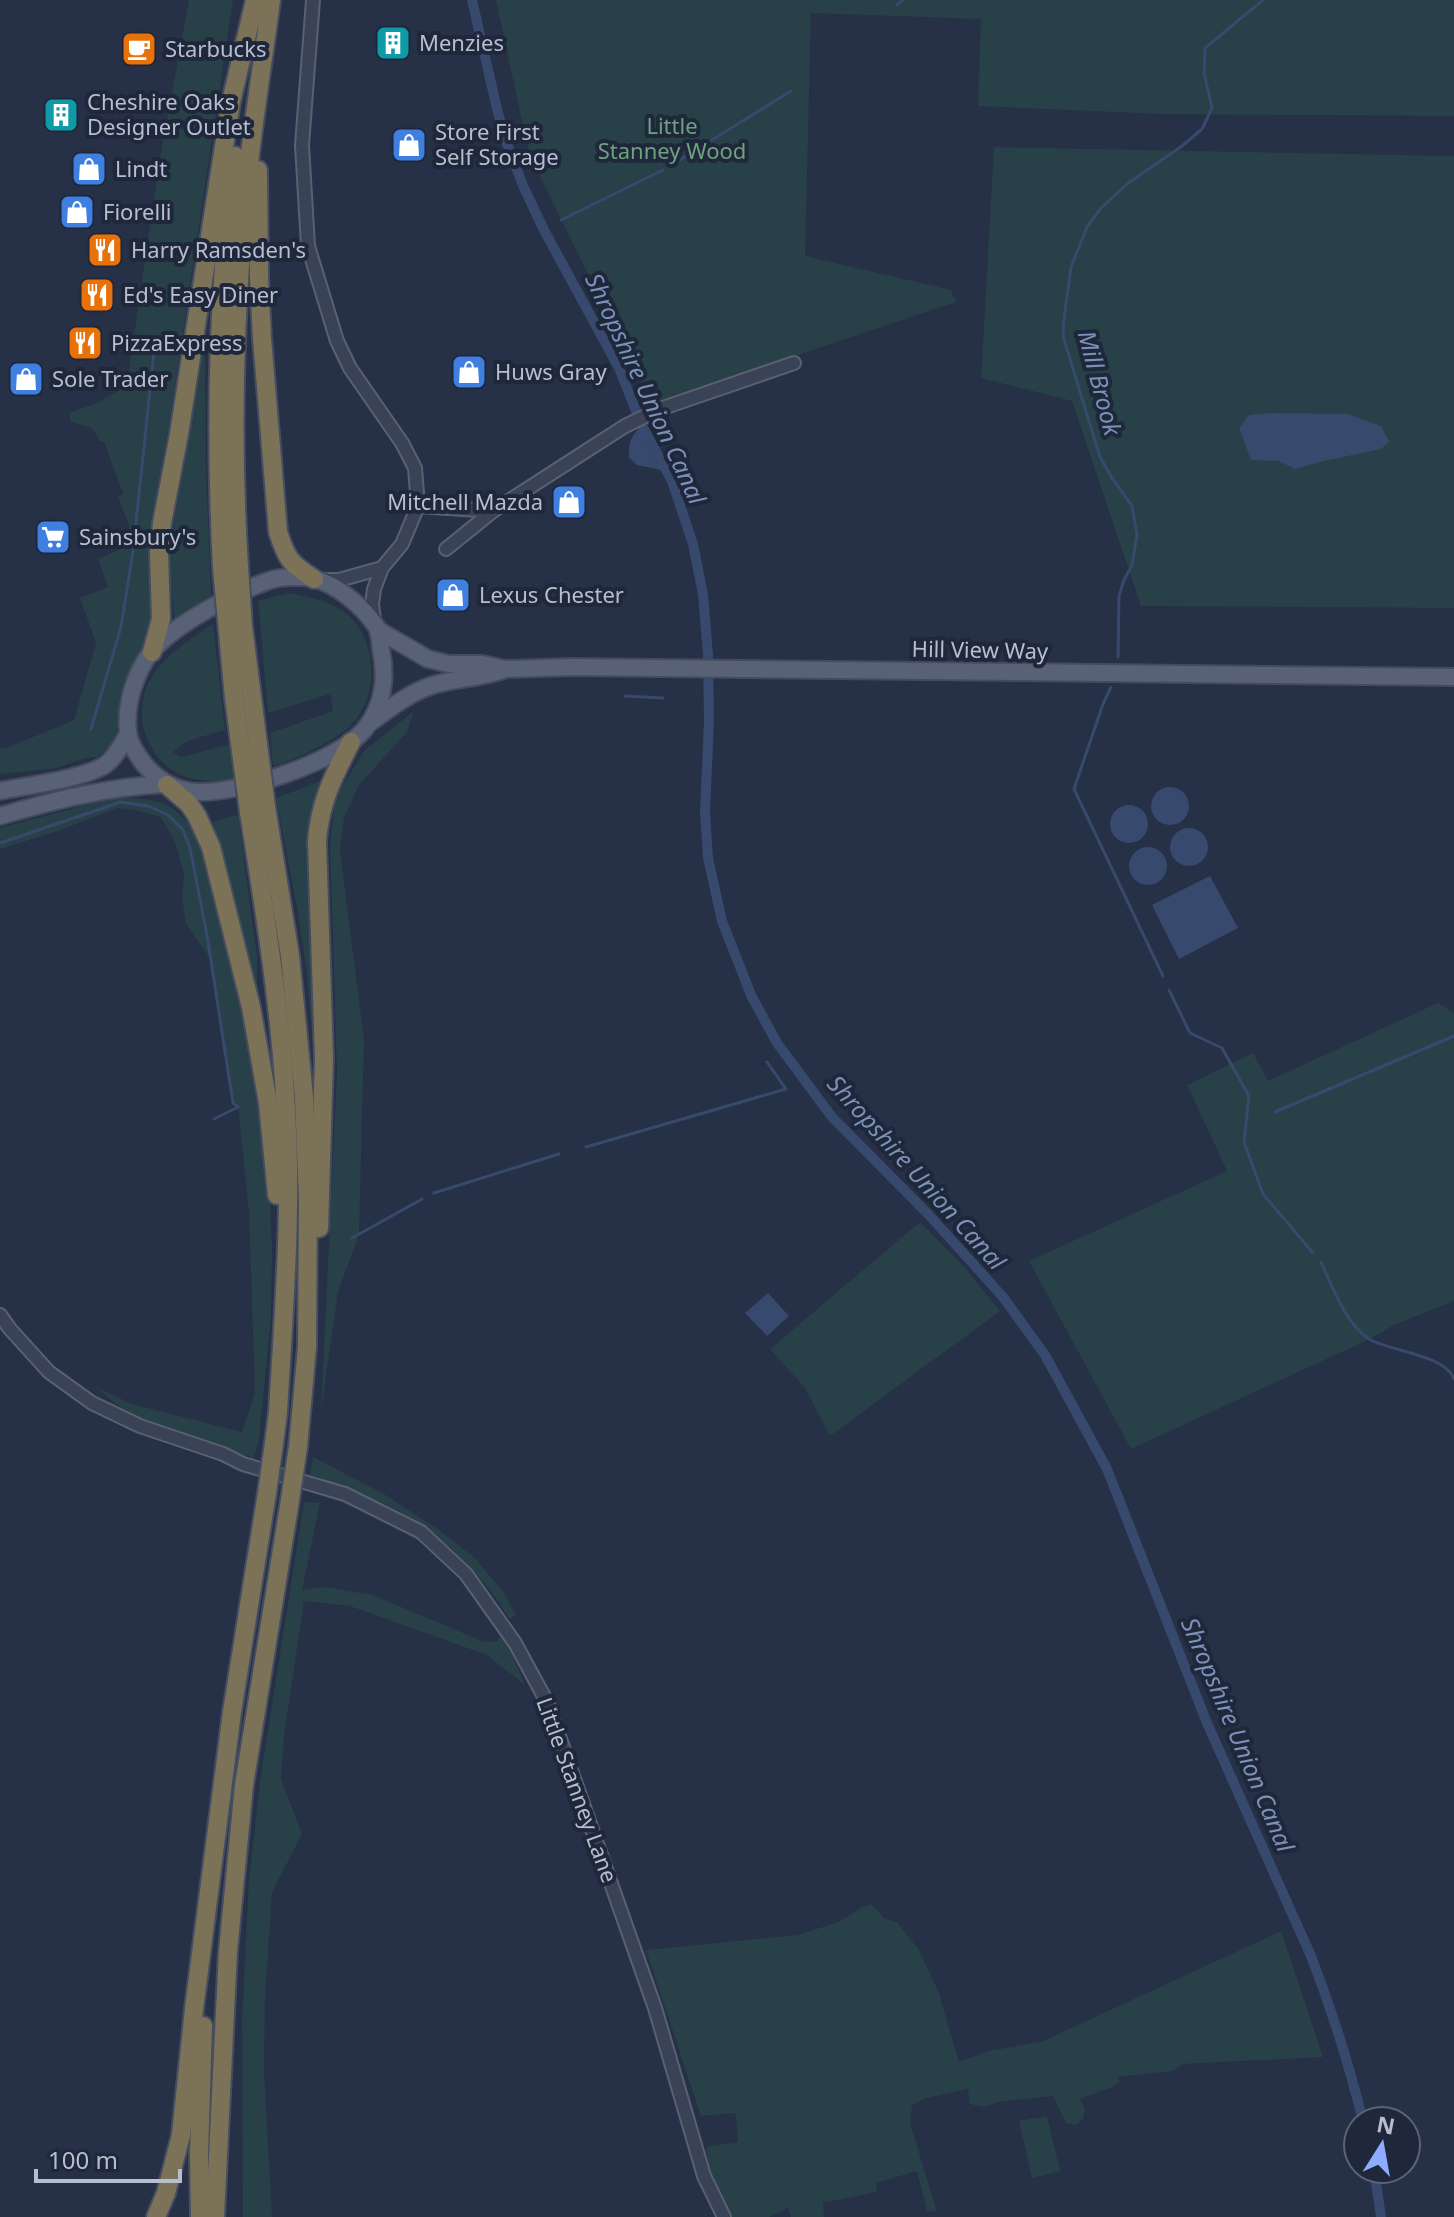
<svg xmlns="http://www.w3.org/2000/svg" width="1454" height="2217" viewBox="0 0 1454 2217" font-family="'Noto Sans',sans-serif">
  <rect width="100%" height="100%" fill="#263046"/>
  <g fill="#284047">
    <path d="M189 0H233L168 432 152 517 149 583 153 614 150 637 125 681 119 701 117 731 114 742 107 750 97 757 84 758 57 768 0 774V748L4 749 74 720 96 643 80 598 108 587 98 559 126 547 129 526 118 497 123 494 104 441H100L91 427 71 422 69 413 97 403 119 390 129 370 160 158Z"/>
    <path d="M496 0H1454V116L1161 114 978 106 981 19 811 13 805 256 951 290 956 302 652 404 529 154Z"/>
    <path d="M994 147 1454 156V608L1141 606 1072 401 981 378Z"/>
    <path d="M205 342 206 468 211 595 175 620 170 583 169 550Z"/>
    <path d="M288 593C307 596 331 601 347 614 378 640 380 697 350 726 336 740 292 762 273 766L270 733 333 711 330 694 268 713 258 601Z"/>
    <path d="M213 623 225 730 187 741 173 752 181 757 230 744 235 781C219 781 201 782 186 777 148 764 130 715 150 680 164 655 190 640 213 623Z"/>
    <path d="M414 711 407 732 359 785 344 818 340 851 364 1040 359 1235 338 1292 321 1411 337 1072 330 846 335 798 364 751Z"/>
    <path d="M321 781 313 802 310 826 318 1050 313 1051 308 982 298 913 276 798Z"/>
    <path d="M122 798C162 798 176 804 199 837L244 1008 268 1150 272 1248 271 1317 259 1439 254 1458 178 1433 129 1414 94 1386 132 1404 242 1432 255 1393 249 1212 238 1107 233 1103 228 1079 210 958 186 924 182 898 184 874 175 842 161 817 135 810 117 808 58 831 0 849V828L97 802Z"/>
    <path d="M238 815 257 956V985C236 933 231 875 212 822Z"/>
    <path d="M1438 1003 1454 1013V1301L1392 1326 1370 1339 1131 1449 1029 1261 1227 1171 1187 1085 1253 1053 1268 1081Z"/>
    <path d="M920 1222 965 1268 1000 1311 830 1436 805 1388 770 1349Z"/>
    <path d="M313 1457 384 1494 439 1530 475 1558 504 1593 516 1615 510 1619C485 1580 452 1544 412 1519 381 1499 344 1488 310 1475Z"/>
    <path d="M304 1502 320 1503 302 1590 324 1587 373 1595 482 1641 496 1642 503 1634 525 1685 487 1655 350 1606 304 1601 284 1737 281 1779 302 1834 272 1892 265 1999 264 2072 272 2217H243L242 2020 249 1880 261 1774Z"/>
    <path d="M871 1904 884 1918 897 1922 919 1950 939 1993 959 2062 988 2051 1041 2042 1281 1931 1323 2057 1183 2064 1172 2071 1117 2077 1120 2081 1110 2088 1079 2099 1085 2108 1083 2119 1076 2125 1066 2123 1053 2096 998 2102 984 2107 970 2104 968 2089 926 2098 912 2105 910 2123 937 2212 927 2211 917 2171 876 2183 877 2192 823 2203 824 2217H791L788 2208 769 2217H727L712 2182 706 2147 738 2142 736 2113 701 2116 646 1950 797 1935 839 1922 862 1907Z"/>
    <path d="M1047 2116 1060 2171 1032 2178 1019 2121Z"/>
  </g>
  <g fill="#38496e">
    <path d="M1272 413 1348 414 1381 426 1389 442 1381 449 1324 461 1295 469 1279 461 1251 460 1239 428 1249 415Z"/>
    <path d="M642 426 666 471 637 465 629 458C628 444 631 434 642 426Z"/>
    <circle cx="1170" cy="806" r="19"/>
    <circle cx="1129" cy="824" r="19"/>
    <circle cx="1189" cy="847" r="19"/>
    <circle cx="1148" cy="866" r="19"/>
    <path d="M1210 876 1238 928 1179 959 1152 905Z"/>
    <path d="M768 1293 789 1316 767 1336 745 1313Z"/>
  </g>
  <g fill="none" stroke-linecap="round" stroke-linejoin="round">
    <g stroke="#38496e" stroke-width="3">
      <path d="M897 5 903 0"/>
      <path d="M675 163 791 91"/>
      <path d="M561 220 663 170"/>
      <path d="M1118 657 1119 596 1124 580 1132 565 1137 535 1132 506 1112 478 1100 457 1063 336 1064 318 1071 267 1087 227 1101 208 1127 184 1182 146 1202 129 1212 108 1204 73 1205 48 1263 0"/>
      <path d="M1111 687 1103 704 1074 789 1163 976"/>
      <path d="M625 696 663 698"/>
      <path d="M91 729 121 627 133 551 155 343"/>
      <path d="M0 843 121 802 148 806 168 815 183 830 190 848 207 935 233 1103 238 1107 214 1119"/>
      <path d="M1169 990 1190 1033 1222 1048 1249 1096 1244 1142 1263 1194 1313 1253"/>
      <path d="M1275 1112 1454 1036"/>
      <path d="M586 1147 786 1089 767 1062"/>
      <path d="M434 1193 559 1154"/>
      <path d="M352 1238 422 1199"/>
      <path d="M1321 1262C1332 1286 1347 1327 1371 1340 1391 1351 1445 1355 1454 1379"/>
    </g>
    <g stroke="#38496e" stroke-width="10">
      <path d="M472 0 497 109 507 144 524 188 545 232 619 368 642 426 672 481 693 544 703 594 708 655 709 721 705 812 708 858 722 921 751 995 777 1043 832 1117 929 1215 1003 1297 1045 1355 1107 1469 1207 1723 1311 1956C1332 2010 1349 2065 1363 2121"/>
      <path d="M1374 2169 1381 2217"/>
    </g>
    <defs>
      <g id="minor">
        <path d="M313 0 302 145 308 246 337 341 350 368 402 443 415 468 418 506 402 544 382 568 374 589 372 605 375 625"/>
        <path d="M418 506 493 511"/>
        <path d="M446 549 493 511 625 426 660 409 794 363"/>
        <path d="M324 580H339L382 568"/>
        <path d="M0 1315 10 1329 49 1372 92 1403 140 1426 223 1454 243 1464 345 1494 421 1532 466 1574 515 1643 547 1702 655 2008 704 2176 724 2217"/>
      </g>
      <g id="major">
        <path d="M296 577C301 577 308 577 314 579 337 584 363 607 376 626 380 633 380 642 381 650 387 678 383 707 364 730 336 762 244 792 201 792 177 792 159 782 144 764 137 755 129 743 128 732 125 705 135 672 152 651 175 624 237 591 271 580 279 577 288 577 296 577Z"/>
        <path d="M378 630 428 659 449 664H482L505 669 572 667 1454 677"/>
        <path d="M371 722C389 709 408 694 430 686 454 678 478 679 503 670"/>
        <path d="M0 791C25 786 86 778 105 765 116 757 121 745 128 734"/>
        <path d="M0 816C55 800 108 787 165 784"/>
      </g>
      <g id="highway">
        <path d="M258 170 259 278 262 338 278 532C287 560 290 563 314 579"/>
        <path d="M239 567C231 439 234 309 247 182 253 121 263 61 271 0"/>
        <path d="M222 568C215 431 217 293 235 156"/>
        <path d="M152 652 161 619 159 552 162 523 179 434 231 102 255 0"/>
        <path d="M167 785 189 804 197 816 211 847 251 1007 268 1103 277 1195"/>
        <path d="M266 807 290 956 304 1097 308 1202 307 1347 298 1447"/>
        <path d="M249 812C264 906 279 1000 285 1095 293 1201 284 1307 278 1412L274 1443"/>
        <path d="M319 1228 324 1058 317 841C320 802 333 777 351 742"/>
        <path d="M156 2217 166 2193 181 2135 194 2009 232 1712 267 1493"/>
        <path d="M200 2217 199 2154 203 2026"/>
        <path d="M215 2217 228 1951 244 1785 290 1500"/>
      </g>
    </defs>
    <use href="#minor" stroke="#596073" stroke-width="16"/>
    <use href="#major" stroke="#444b5f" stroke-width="20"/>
    <use href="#highway" stroke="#454d60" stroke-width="22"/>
    <use href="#minor" stroke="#3a4356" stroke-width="12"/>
    <use href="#major" stroke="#586175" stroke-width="16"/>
    <use href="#highway" stroke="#7c7257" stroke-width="18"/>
    <defs>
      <g id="highway-bridge">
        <path d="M239 567 243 626 266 807"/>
        <path d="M222 568 234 698 249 812"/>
        <path d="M267 1493 274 1443"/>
        <path d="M290 1500 298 1447"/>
      </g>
    </defs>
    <use href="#highway-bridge" stroke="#454d60" stroke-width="22" stroke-linecap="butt"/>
    <use href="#highway-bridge" stroke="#7c7257" stroke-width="18"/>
  </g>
  <defs>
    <symbol id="building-square" viewBox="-11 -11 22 22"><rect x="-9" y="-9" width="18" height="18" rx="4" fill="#0f9aa8" stroke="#1f273b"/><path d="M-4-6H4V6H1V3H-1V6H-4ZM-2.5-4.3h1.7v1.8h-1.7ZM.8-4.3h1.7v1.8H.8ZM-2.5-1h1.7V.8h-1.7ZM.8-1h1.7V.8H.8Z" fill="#fff"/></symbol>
    <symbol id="cafe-square" viewBox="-11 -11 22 22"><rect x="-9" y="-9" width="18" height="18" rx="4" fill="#e8710a" stroke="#1f273b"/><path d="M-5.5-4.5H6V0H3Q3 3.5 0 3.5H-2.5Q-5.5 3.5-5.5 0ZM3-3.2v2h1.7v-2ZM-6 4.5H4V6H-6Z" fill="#fff"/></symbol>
    <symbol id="shop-square" viewBox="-11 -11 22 22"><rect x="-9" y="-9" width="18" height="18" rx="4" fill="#3f7fe0" stroke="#1f273b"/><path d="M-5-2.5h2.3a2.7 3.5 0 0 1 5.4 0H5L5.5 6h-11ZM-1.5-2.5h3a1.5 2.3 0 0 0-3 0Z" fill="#fff"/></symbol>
    <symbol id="restaurant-square" viewBox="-11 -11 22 22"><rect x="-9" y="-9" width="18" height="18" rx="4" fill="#e8710a" stroke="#1f273b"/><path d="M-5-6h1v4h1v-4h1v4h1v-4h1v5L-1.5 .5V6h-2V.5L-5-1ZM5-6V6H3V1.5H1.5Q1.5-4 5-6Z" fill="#fff"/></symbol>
    <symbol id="supermarket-square" viewBox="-11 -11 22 22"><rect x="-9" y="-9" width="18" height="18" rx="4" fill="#3f7fe0" stroke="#1f273b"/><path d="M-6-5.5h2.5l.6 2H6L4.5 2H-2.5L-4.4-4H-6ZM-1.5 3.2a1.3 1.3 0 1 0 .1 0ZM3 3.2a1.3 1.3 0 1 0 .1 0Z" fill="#fff"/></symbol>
  </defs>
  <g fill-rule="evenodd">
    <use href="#building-square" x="373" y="23" width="40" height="40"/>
    <use href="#cafe-square" x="119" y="29" width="40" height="40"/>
    <use href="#building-square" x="41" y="95" width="40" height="40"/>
    <use href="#shop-square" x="389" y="125" width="40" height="40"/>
    <use href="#shop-square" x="69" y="149" width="40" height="40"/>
    <use href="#shop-square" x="57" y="192" width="40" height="40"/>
    <use href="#restaurant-square" x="85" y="230" width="40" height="40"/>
    <use href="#restaurant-square" x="77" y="275" width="40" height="40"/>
    <use href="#restaurant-square" x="65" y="323" width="40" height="40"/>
    <use href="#shop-square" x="449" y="352" width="40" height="40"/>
    <use href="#shop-square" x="6" y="359" width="40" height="40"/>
    <use href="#shop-square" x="549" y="482" width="40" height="40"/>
    <use href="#supermarket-square" x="33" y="517" width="40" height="40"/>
    <use href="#shop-square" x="433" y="575" width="40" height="40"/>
  </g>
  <g text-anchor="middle" stroke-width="8" stroke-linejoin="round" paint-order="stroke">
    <g font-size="22" fill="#b8becf" stroke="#1f273b" text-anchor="start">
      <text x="419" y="51">Menzies</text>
      <text x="165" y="57">Starbucks</text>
      <text x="87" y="110">Cheshire Oaks<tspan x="87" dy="25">Designer Outlet</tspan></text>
      <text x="435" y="140">Store First<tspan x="435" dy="25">Self Storage</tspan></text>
      <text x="115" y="177">Lindt</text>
      <text x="103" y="220">Fiorelli</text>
      <text x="131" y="258">Harry Ramsden's</text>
      <text x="123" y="303">Ed's Easy Diner</text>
      <text x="111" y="351">PizzaExpress</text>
      <text x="495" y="380">Huws Gray</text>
      <text x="52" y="387">Sole Trader</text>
      <text x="543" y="510" text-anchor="end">Mitchell Mazda</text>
      <text x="79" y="545">Sainsbury's</text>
      <text x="479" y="603">Lexus Chester</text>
    </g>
    <g font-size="22" fill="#6ea17f" stroke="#1f273b">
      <text x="672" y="134">Little<tspan x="672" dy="25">Stanney Wood</tspan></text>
    </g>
    <g font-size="22" fill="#b8becf" stroke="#1f273b">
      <text transform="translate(980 650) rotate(1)" y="8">Hill View Way</text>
      <text transform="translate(577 1790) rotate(70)" y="8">Little Stanney Lane</text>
    </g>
    <g font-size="24" font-style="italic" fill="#7d90b8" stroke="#1f273b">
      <text transform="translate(1099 383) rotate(75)" y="8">Mill Brook</text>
      <text transform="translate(645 389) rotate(65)" y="8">Shropshire Union Canal</text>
      <text transform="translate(916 1173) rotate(48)" y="8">Shropshire Union Canal</text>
      <text transform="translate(1237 1735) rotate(67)" y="8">Shropshire Union Canal</text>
    </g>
  </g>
  <g transform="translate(1382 2145) rotate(11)"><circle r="38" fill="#1f273b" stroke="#5c6376" stroke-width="2"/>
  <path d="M0-6L14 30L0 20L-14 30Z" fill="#8dacff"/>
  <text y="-12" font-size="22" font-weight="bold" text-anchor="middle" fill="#b8becf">N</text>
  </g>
  <path d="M36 2169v12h144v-12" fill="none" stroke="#b8becf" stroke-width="4"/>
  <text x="48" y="2169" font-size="24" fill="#b8becf" stroke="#1f273b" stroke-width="6" paint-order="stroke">100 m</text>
</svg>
